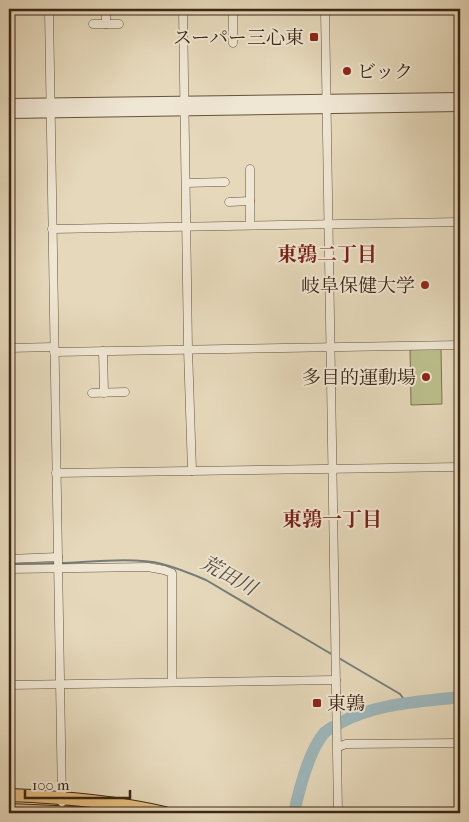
<svg xmlns="http://www.w3.org/2000/svg" width="469" height="822" viewBox="0 0 469 822" font-family="'IM FELL French Canon','Noto Serif JP',serif">
  <rect width="100%" height="100%" fill="#e6d9bb"/>
  <filter id="stains"><feTurbulence type="fractalNoise" baseFrequency=".004" numOctaves="4"/><feColorMatrix values="0 0 0 0 .2 0 0 0 0 .09 0 0 0 0 .02 0 0 0 .5 -.17"/></filter>
  <radialGradient id="worn" r=".72"><stop offset=".6" stop-color="#630" stop-opacity="0"/><stop offset="1" stop-color="#630" stop-opacity=".3"/></radialGradient>
  <path fill="#bbbe8c" stroke="#7c7250" d="M410 349H441L442 404 411 405Z"/>
  <g fill="none" stroke-linecap="round" stroke-linejoin="round">
    <g stroke="#767d79" stroke-width="2">
      <path d="M61 563C90 562 135 557 162 564 177 568 192 574 206 580L333 655"/>
      <path d="M9 564 56 563"/>
      <path d="M337 657 400 694 406 702"/>
    </g>
    <path stroke="#9db7bc" stroke-width="12" d="M294 813C299 790 309 750 325 732 329 729 334 726 338 724 376 703 419 702 460 697"/>
    <defs>
      <g id="minor">
        <path d="M49 9 62 802"/>
        <path d="M106 9V24"/>
        <path d="M183 9 188 349 192 471"/>
        <path d="M233 9V43"/>
        <path d="M325 9 338 813"/>
        <path d="M93 24H119"/>
        <path d="M186 183 225 182"/>
        <path d="M229 202 250 201"/>
        <path d="M250 225V169"/>
        <path d="M52 229 460 222"/>
        <path d="M9 348 54 347"/>
        <path d="M103 351 104 393"/>
        <path d="M54 352 460 345"/>
        <path d="M92 393 125 392"/>
        <path d="M56 473 460 467"/>
        <path d="M9 559 58 557"/>
        <path d="M9 569 148 567 164 570 172 573V682"/>
        <path d="M9 685 336 680"/>
        <path d="M338 747 346 744 460 743"/>
      </g>
      <g id="tertiary">
        <path d="M9 104 460 98"/>
        <path d="M9 113 460 106"/>
      </g>
      <g id="trunk">
        <path d="M9 795C62 797 113 801 165 813"/>
        <path d="M9 810 79 813"/>
      </g>
    </defs>
    <use href="#minor" stroke="#66543e" stroke-width="9"/>
    <use href="#tertiary" stroke="#66543e" stroke-width="12"/>
    <use href="#trunk" stroke="#3c2715" stroke-width="14"/>
    <use href="#minor" stroke="#efe6d3" stroke-width="8"/>
    <use href="#tertiary" stroke="#efe6d3" stroke-width="10"/>
    <use href="#trunk" stroke="#e3bc7e" stroke-width="12"/>
  </g>
  <g fill="#8f2418" stroke="#efe6d3" stroke-width="2">
    <rect x="309" y="32" width="10" height="10" rx="2.5"/>
    <circle cx="347" cy="71" r="5"/>
    <circle cx="425" cy="285" r="5"/>
    <circle cx="426" cy="377" r="5"/>
    <rect x="312" y="698" width="10" height="10" rx="2.5"/>
  </g>
  <g text-anchor="middle" stroke-width="4" stroke-linejoin="round" paint-order="stroke">
    <g font-size="19" fill="#3c2715" stroke="#efe6d3" text-anchor="end">
      <text x="304" y="44">スーパー三心東</text>
      <text x="357" y="78" text-anchor="start">ビック</text>
      <text x="415" y="292">岐阜保健大学</text>
      <text x="416" y="384">多目的運動場</text>
      <text x="327" y="710" text-anchor="start">東鶉</text>
    </g>
    <g font-size="20" font-weight="bold" fill="#7a1f14" stroke="#efe6d3">
      <text x="327" y="261">東鶉二丁目</text>
      <text x="332" y="526">東鶉一丁目</text>
    </g>
    <g font-size="20" font-style="italic" fill="#544b3f" stroke="#efe6d3">
      <text transform="translate(229 575) rotate(29)" y="7">荒田川</text>
    </g>
  </g>
  <rect width="469" height="822" fill="none" stroke="#e6d9bb" stroke-width="30"/>
  <rect x="10" y="10" width="449" height="802" fill="none" stroke="#3c2715" stroke-width="2.5"/>
  <rect x="15" y="15" width="439" height="792" fill="none" stroke="#3c2715"/>
  <path d="M25 790v8h105v-8" fill="none" stroke="#3c2715" stroke-width="2.5"/>
  <text x="32" y="790" font-size="15" fill="#3c2715" stroke="#efe6d3" stroke-width="4" paint-order="stroke">100 m</text>
  <rect width="100%" height="100%" filter="url(#stains)"/>
  <rect width="100%" height="100%" fill="url(#worn)"/>
</svg>
